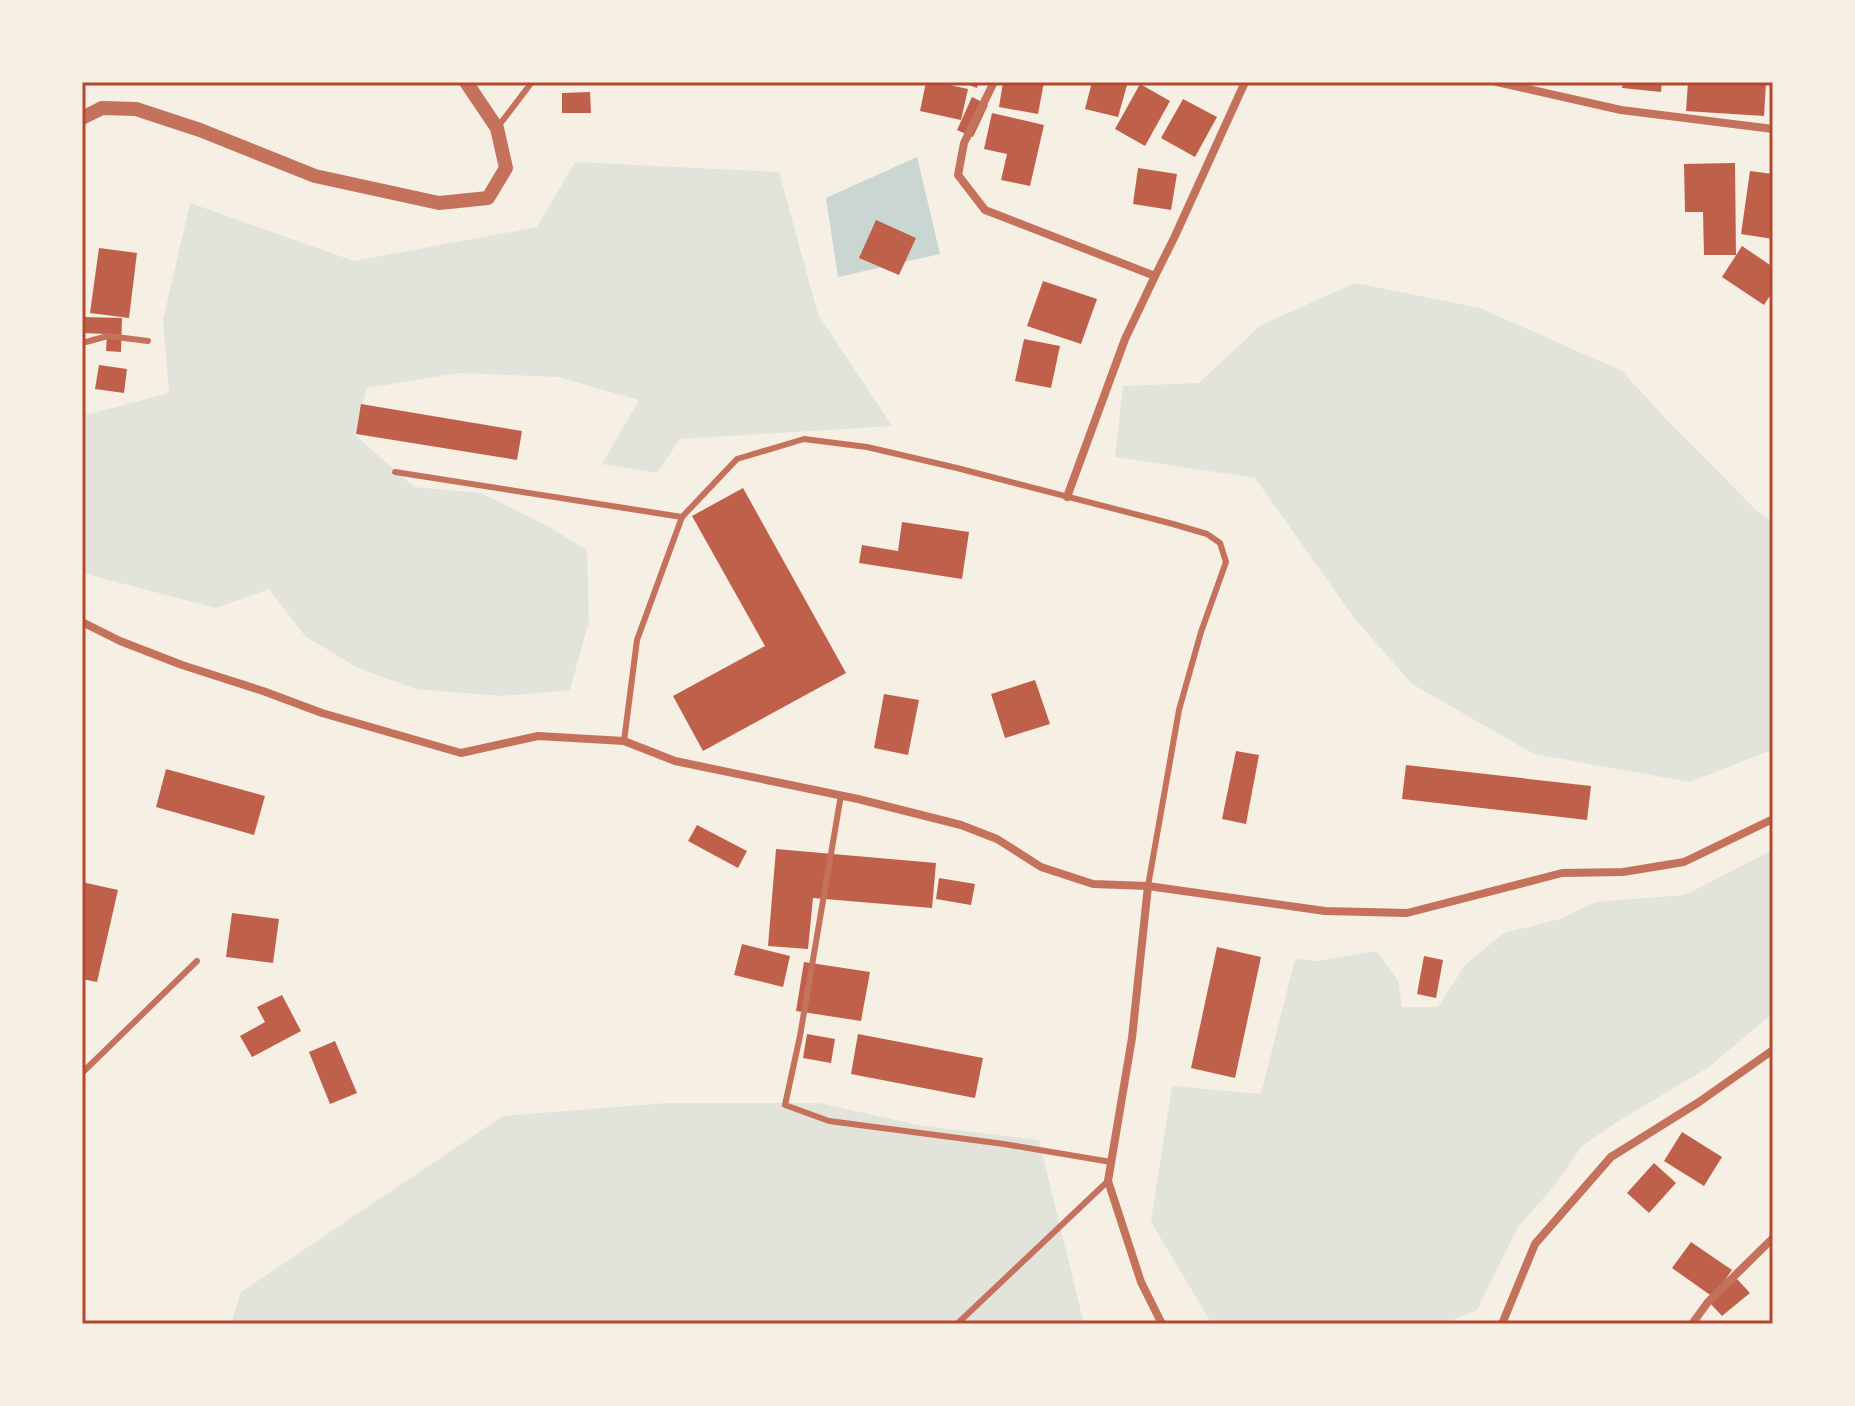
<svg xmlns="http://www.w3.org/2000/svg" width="1855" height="1406" viewBox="0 0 1855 1406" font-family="Inter,sans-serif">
  <rect width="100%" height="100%" fill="#f6efe4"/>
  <g fill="#e2e4dc">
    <path d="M575 162 779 172 818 314 892 426 680 439 657 473 602 464 639 400 558 377 459 373 367 388 355 435 414 487 481 493 549 527 587 550 589 621 570 690 502 696 416 689 358 668 305 636 269 589 216 608 82 573V416L169 393 163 320 190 203 354 261 537 227Z"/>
    <path d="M1355 283 1480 308 1622 371 1668 421 1756 510 1773 522V748L1771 750 1690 782 1534 754 1412 684 1355 619 1255 478 1115 457 1123 386 1199 383 1261 325Z"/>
    <path d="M1773 850V1013L1709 1067 1617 1122 1582 1146 1555 1185 1518 1227 1477 1310 1443 1324H1212L1151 1222 1172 1086 1261 1094 1295 959 1318 961 1376 951 1398 980 1402 1007H1438L1465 965 1504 933 1560 919 1595 902 1685 895Z"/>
    <path d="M668 1103H819L917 1125 1039 1140 1084 1324H231L241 1292 503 1116Z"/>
  </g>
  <path fill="#c9d6d2" d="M917 157 940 254 838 277 826 198Z"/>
  <g fill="#bf614a">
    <path d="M926 82H936L968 89 961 120 920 111Z"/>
    <path d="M960 82H979L977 88Z"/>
    <path d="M1003 82H1044L1038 114 999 107Z"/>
    <path d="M1092 82H1115L1127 85 1118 117 1085 109Z"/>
    <path d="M1623 82H1662L1661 92 1622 88Z"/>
    <path d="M1688 82H1766L1764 116 1686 111Z"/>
    <path d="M1140 84 1170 101 1145 146 1115 129Z"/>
    <path d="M590 92 591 113H562V93Z"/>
    <path d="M972 97 988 105 973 137 957 130Z"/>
    <path d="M1183 99 1217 117 1195 157 1161 138Z"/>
    <path d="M992 113 1044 125 1030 186 1001 180 1007 154 984 149Z"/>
    <path d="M1735 163 1736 255H1704L1703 212H1685L1684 164Z"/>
    <path d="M1138 168 1177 174 1171 210 1133 204Z"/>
    <path d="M1750 171 1773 174V239L1741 234Z"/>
    <path d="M876 220 916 238 899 275 859 258Z"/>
    <path d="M1742 246 1773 267V291L1764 305 1722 277Z"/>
    <path d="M99 248 137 253 129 318 90 313Z"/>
    <path d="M1043 281 1097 299 1081 344 1027 326Z"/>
    <path d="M82 317 122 318 121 352 106 351 107 334 82 333Z"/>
    <path d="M1024 339 1060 346 1051 388 1015 381Z"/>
    <path d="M99 365 127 369 124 393 95 389Z"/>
    <path d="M361 404 522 431 517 460 356 434Z"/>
    <path d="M743 488 846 673 703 751 673 696 765 646 692 516Z"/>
    <path d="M902 522 969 532 962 579 859 563 862 545 898 551Z"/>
    <path d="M1035 680 1050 724 1005 738 991 694Z"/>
    <path d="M884 694 919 700 908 755 874 748Z"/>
    <path d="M1236 751 1259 755 1246 824 1222 819Z"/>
    <path d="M1406 765 1591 786 1587 820 1402 799Z"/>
    <path d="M166 769 265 796 254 835 156 807Z"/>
    <path d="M697 825 747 851 738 868 688 841Z"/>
    <path d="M776 849 936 863 932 908 813 898 808 949 768 946Z"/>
    <path d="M939 878 975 884 971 905 936 899Z"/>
    <path d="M82 882 118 890 97 982 82 979Z"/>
    <path d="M232 913 279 919 273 963 226 957Z"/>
    <path d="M742 944 790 956 783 987 734 975Z"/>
    <path d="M1217 947 1261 957 1235 1078 1191 1068Z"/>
    <path d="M1424 956 1443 960 1436 998 1417 994Z"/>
    <path d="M804 962 870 972 861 1021 796 1011Z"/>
    <path d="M282 995 301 1031 252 1057 240 1036 265 1022 257 1007Z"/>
    <path d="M807 1034 835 1039 831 1063 803 1058Z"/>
    <path d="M858 1034 983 1058 975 1098 851 1074Z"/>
    <path d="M335 1041 357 1093 330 1104 309 1052Z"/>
    <path d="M1682 1132 1722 1157 1704 1186 1664 1161Z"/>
    <path d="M1654 1163 1676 1183 1649 1213 1627 1193Z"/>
    <path d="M1691 1242 1732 1270 1713 1297 1672 1268Z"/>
    <path d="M1737 1279 1750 1293 1722 1316 1709 1302Z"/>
  </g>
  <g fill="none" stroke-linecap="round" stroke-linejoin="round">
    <g stroke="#c5725c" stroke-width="6">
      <path d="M497 128 532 82"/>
      <path d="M82 343 108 336 148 341"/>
      <path d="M395 472 682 517"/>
      <path d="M624 741 637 640 682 517 737 459 804 439 867 447 957 468 1173 524 1207 534 1220 543 1226 562 1201 632 1179 710 1148 886"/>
      <path d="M841 795 800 1036 785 1105 829 1121 1004 1144 1111 1162"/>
      <path d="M82 1073 197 961"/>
      <path d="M957 1324 1108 1181"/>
    </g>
    <g stroke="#c5725c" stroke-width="8">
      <path d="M994 82 964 143 958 175 985 210 1155 276 1175 236 1245 82"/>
      <path d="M1497 82 1621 110 1773 129"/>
      <path d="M1067 497 1125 339 1155 276"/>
      <path d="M82 622 120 641 182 665 263 691 322 713 461 753 538 736 624 741 675 761 858 799 961 825 997 839 1041 867 1093 884 1148 886 1325 911 1407 913 1562 873 1623 872 1684 862 1773 819"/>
      <path d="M1148 886 1132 1038 1108 1181 1141 1282 1162 1324"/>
      <path d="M1502 1324 1535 1244 1611 1157 1699 1102 1773 1050"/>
      <path d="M1692 1324 1708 1302 1773 1238"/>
    </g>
    <path stroke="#c5725c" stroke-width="14" d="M82 118 102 108 136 109 200 130 315 176 439 203 488 198 506 168 497 128 466 82"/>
  </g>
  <rect width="1855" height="1406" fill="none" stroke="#f6efe4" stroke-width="168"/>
  <rect x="84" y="84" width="1687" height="1238" fill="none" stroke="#b5482f" stroke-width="3"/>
</svg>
